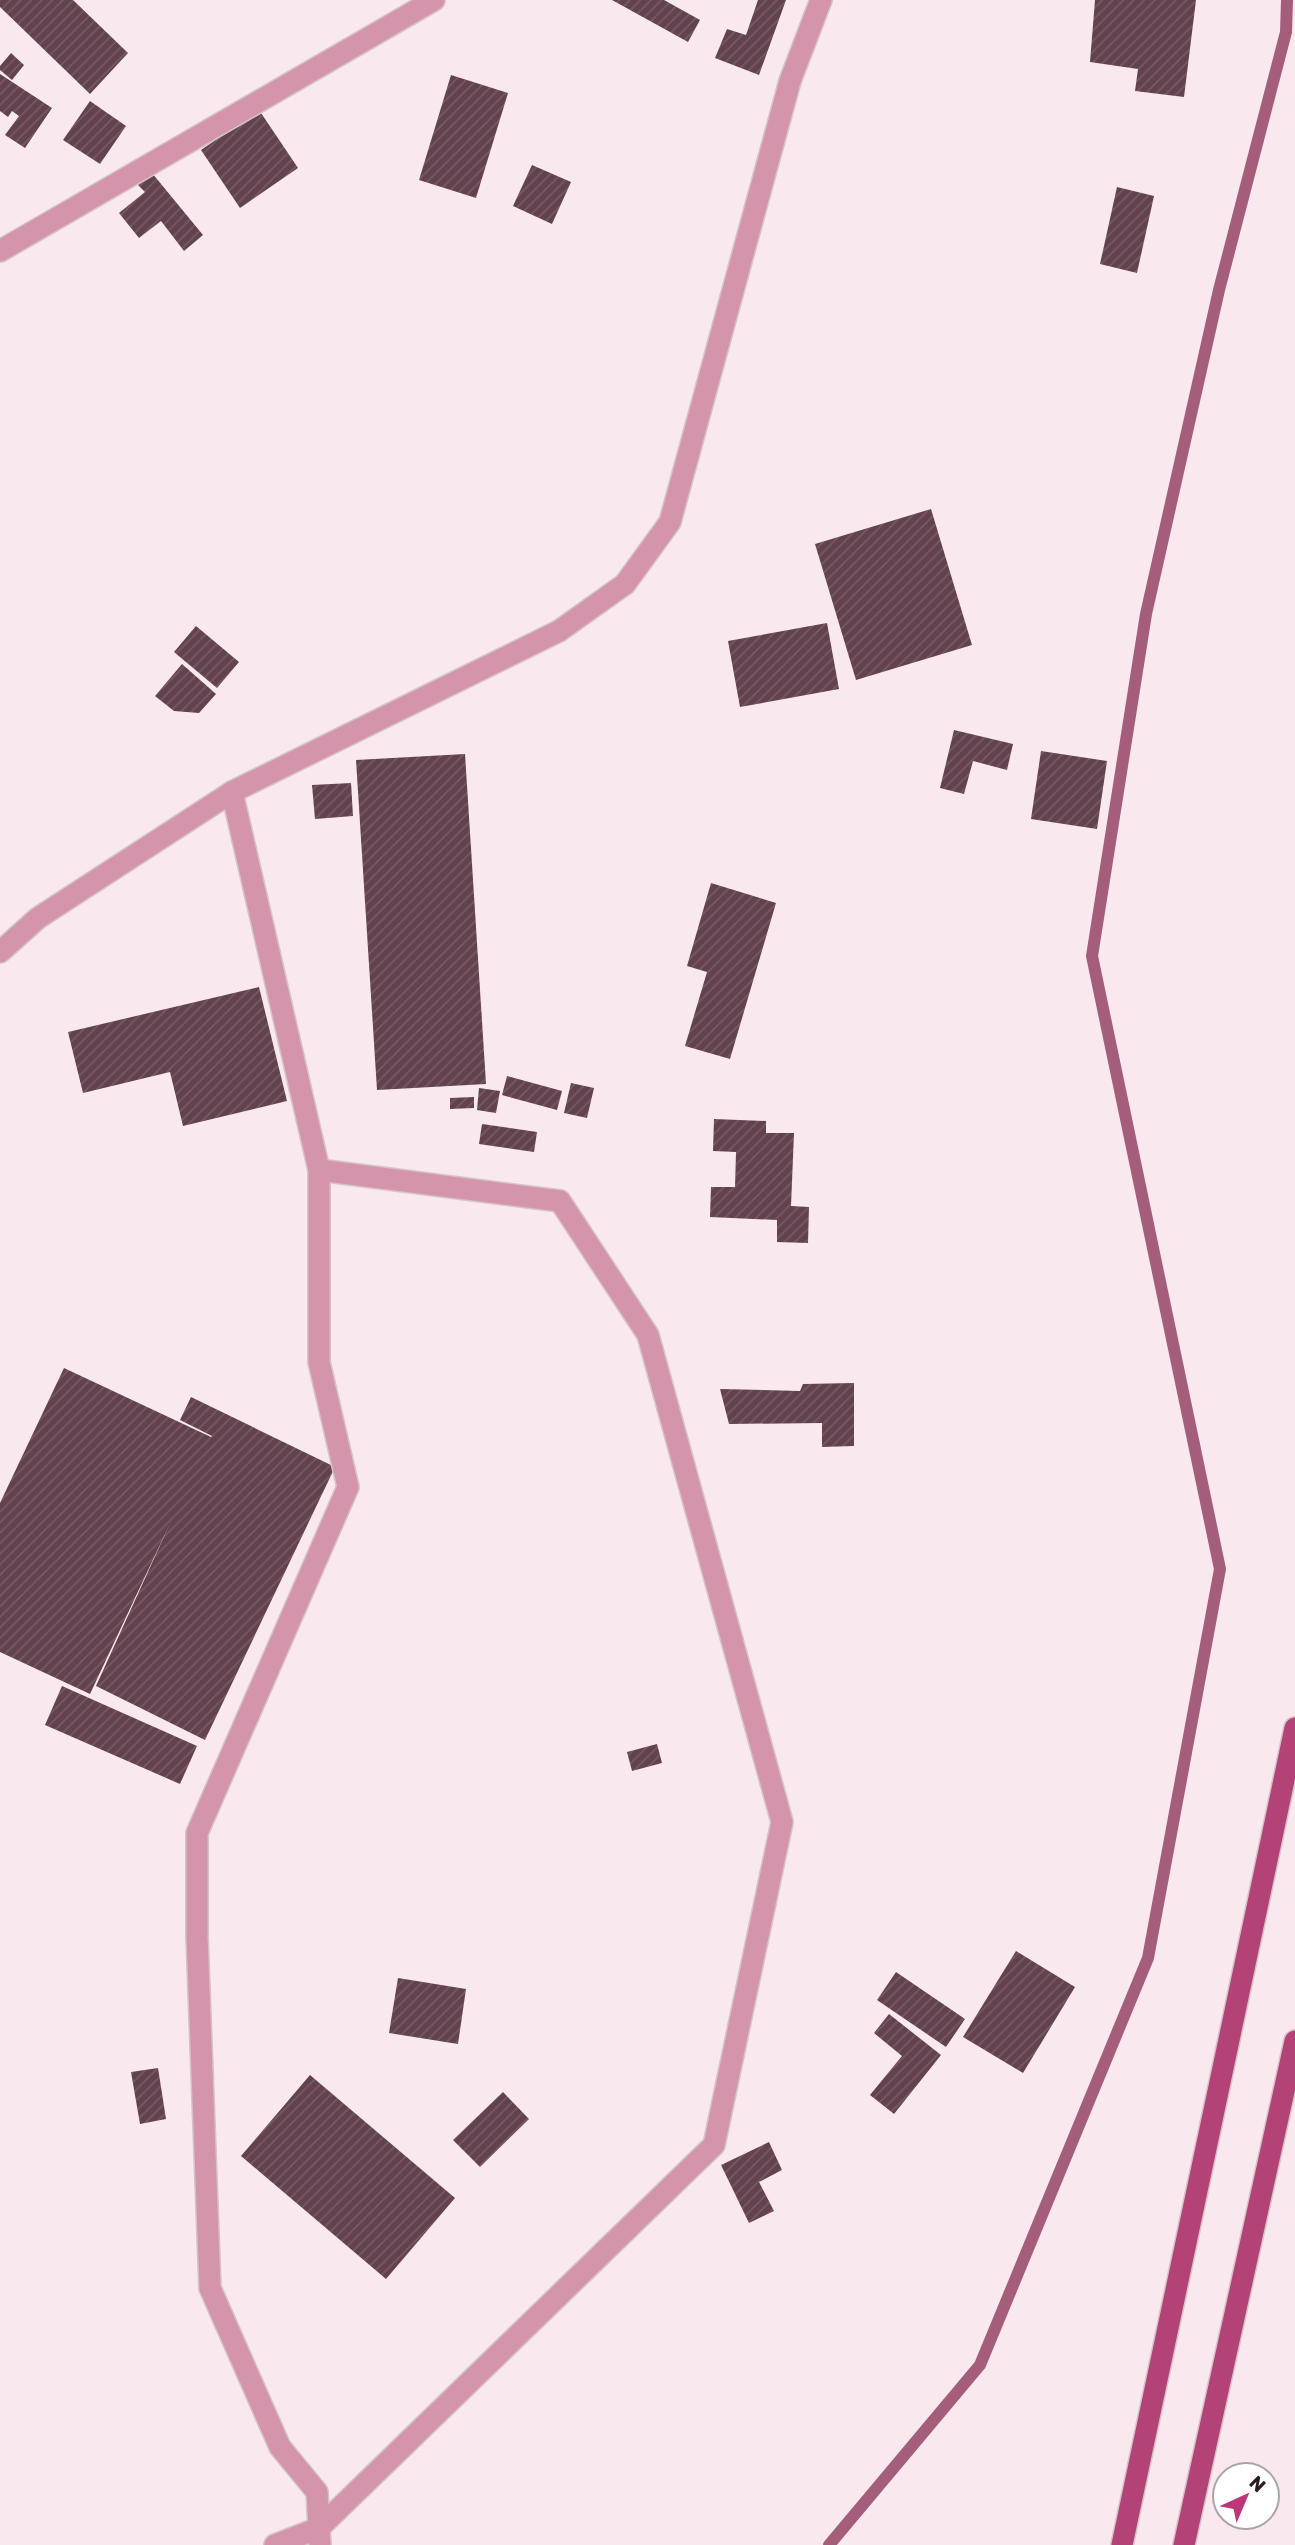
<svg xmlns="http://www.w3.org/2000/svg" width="1295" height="2545" viewBox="0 0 1295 2545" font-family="Rubik,sans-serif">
  <defs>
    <pattern id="building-hatch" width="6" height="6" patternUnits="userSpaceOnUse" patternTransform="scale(1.75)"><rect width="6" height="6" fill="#62424e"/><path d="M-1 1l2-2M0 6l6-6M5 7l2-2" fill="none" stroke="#755a64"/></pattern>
  </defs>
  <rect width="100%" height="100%" fill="#f9e9ee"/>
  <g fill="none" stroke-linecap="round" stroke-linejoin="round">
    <path stroke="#a45e7b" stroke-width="12" d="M829 2545 980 2365 1148 1958 1220 1569 1092 956 1146 614 1219 290 1286 32 1287 0"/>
  </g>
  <g fill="url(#building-hatch)">
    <path d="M0 0H73L128 53 90 94 0 7Z"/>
    <path d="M612 0H664L700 20 688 42Z"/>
    <path d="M758 0H786L759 75 715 58 727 29 746 35Z"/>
    <path d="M1095 0H1196L1184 97 1135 91 1138 69 1090 62Z"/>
    <path d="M11 53 24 65 12 80 0 70V66Z"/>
    <path d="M0 74 52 108 25 148 5 135 19 116 12 111 8 117 0 111Z"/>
    <path d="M451 75 508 93 476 198 419 180Z"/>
    <path d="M90 101 126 126 100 164 63 140Z"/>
    <path d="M259 110 298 168 240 208 201 150Z"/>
    <path d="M532 165 571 182 552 224 513 206Z"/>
    <path d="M152 173 203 235 184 251 161 221 139 238 119 213 145 192 138 185Z"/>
    <path d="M1117 187 1154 196 1137 273 1100 264Z"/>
    <path d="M931 509 972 645 856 680 815 544Z"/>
    <path d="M827 623 839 689 740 707 728 641Z"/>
    <path d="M196 626 239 662 217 688 174 652Z"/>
    <path d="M182 664 216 694 199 713 174 711 155 696Z"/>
    <path d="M954 730 1013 744 1007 770 973 761 964 794 940 788Z"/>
    <path d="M1041 751 1107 761 1097 829 1031 819Z"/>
    <path d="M465 754 486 1084 377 1090 356 760Z"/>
    <path d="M351 783 353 816 315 819 312 785Z"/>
    <path d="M711 883 776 903 730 1059 685 1046 707 972 687 966Z"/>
    <path d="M259 987 287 1101 183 1126 170 1072 83 1093 68 1032Z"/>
    <path d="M507 1076 562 1091 557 1110 502 1095Z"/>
    <path d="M571 1083 594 1088 587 1118 564 1113Z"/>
    <path d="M479 1088 500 1091 496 1113 477 1110Z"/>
    <path d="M474 1097V1108L450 1109V1098Z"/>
    <path d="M714 1119 766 1121V1133H794L791 1206 809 1207 808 1243 777 1242V1220L710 1217 711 1187H735L736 1152 713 1151Z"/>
    <path d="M482 1124 537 1132 534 1152 479 1144Z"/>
    <path d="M64 1368 211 1437 212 1436 180 1420 191 1397 335 1467 205 1740 96 1686 172 1519 90 1694 0 1652V1503Z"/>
    <path d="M854 1383V1446L822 1447V1423L729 1424 720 1389 800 1391 803 1384Z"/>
    <path d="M62 1686 197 1746 180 1784 45 1725Z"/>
    <path d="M657 1744 662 1763 632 1771 627 1752Z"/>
    <path d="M1016 1951 1075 1987 1023 2073 963 2037Z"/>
    <path d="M896 1972 965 2019 946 2047 877 2000Z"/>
    <path d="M398 1978 466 1989 458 2044 389 2033Z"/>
    <path d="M889 2014 941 2055 894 2114 870 2095 902 2056 874 2033Z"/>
    <path d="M158 2068 166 2119 140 2124 131 2072Z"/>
    <path d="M310 2075 455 2198 386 2279 241 2156Z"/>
    <path d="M503 2092 529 2119 480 2167 453 2140Z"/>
    <path d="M769 2142 782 2170 759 2182 774 2211 749 2223 721 2165Z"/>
  </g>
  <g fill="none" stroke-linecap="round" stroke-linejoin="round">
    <defs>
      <g id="minor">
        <path d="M0 251 434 0"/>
        <path d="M232 792 319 1170 560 1201 648 1335 782 1822 714 2145 319 2528 275 2545"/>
        <path d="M0 952 38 918 232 792 559 631 625 584 670 522 790 81 821 0"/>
        <path d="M319 1170V1362L348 1487 197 1833V1936L210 2288 280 2447 317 2492 320 2545"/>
      </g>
      <g id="major">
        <path d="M1122 2545 1295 1728"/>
        <path d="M1184 2545 1295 2041"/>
      </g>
    </defs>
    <use href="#minor" stroke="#d4c4c9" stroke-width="24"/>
    <use href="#major" stroke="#d4c4c9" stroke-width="24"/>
    <use href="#minor" stroke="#d495ac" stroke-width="21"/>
    <use href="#major" stroke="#b34276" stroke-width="21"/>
  </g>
  <g transform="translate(1246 2496) rotate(44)"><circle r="33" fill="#ffffff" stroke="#aaa4a6" stroke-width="2"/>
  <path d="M0-5L12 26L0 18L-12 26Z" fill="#bd3678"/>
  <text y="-10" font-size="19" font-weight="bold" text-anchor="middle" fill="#2a1c21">N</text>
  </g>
</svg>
